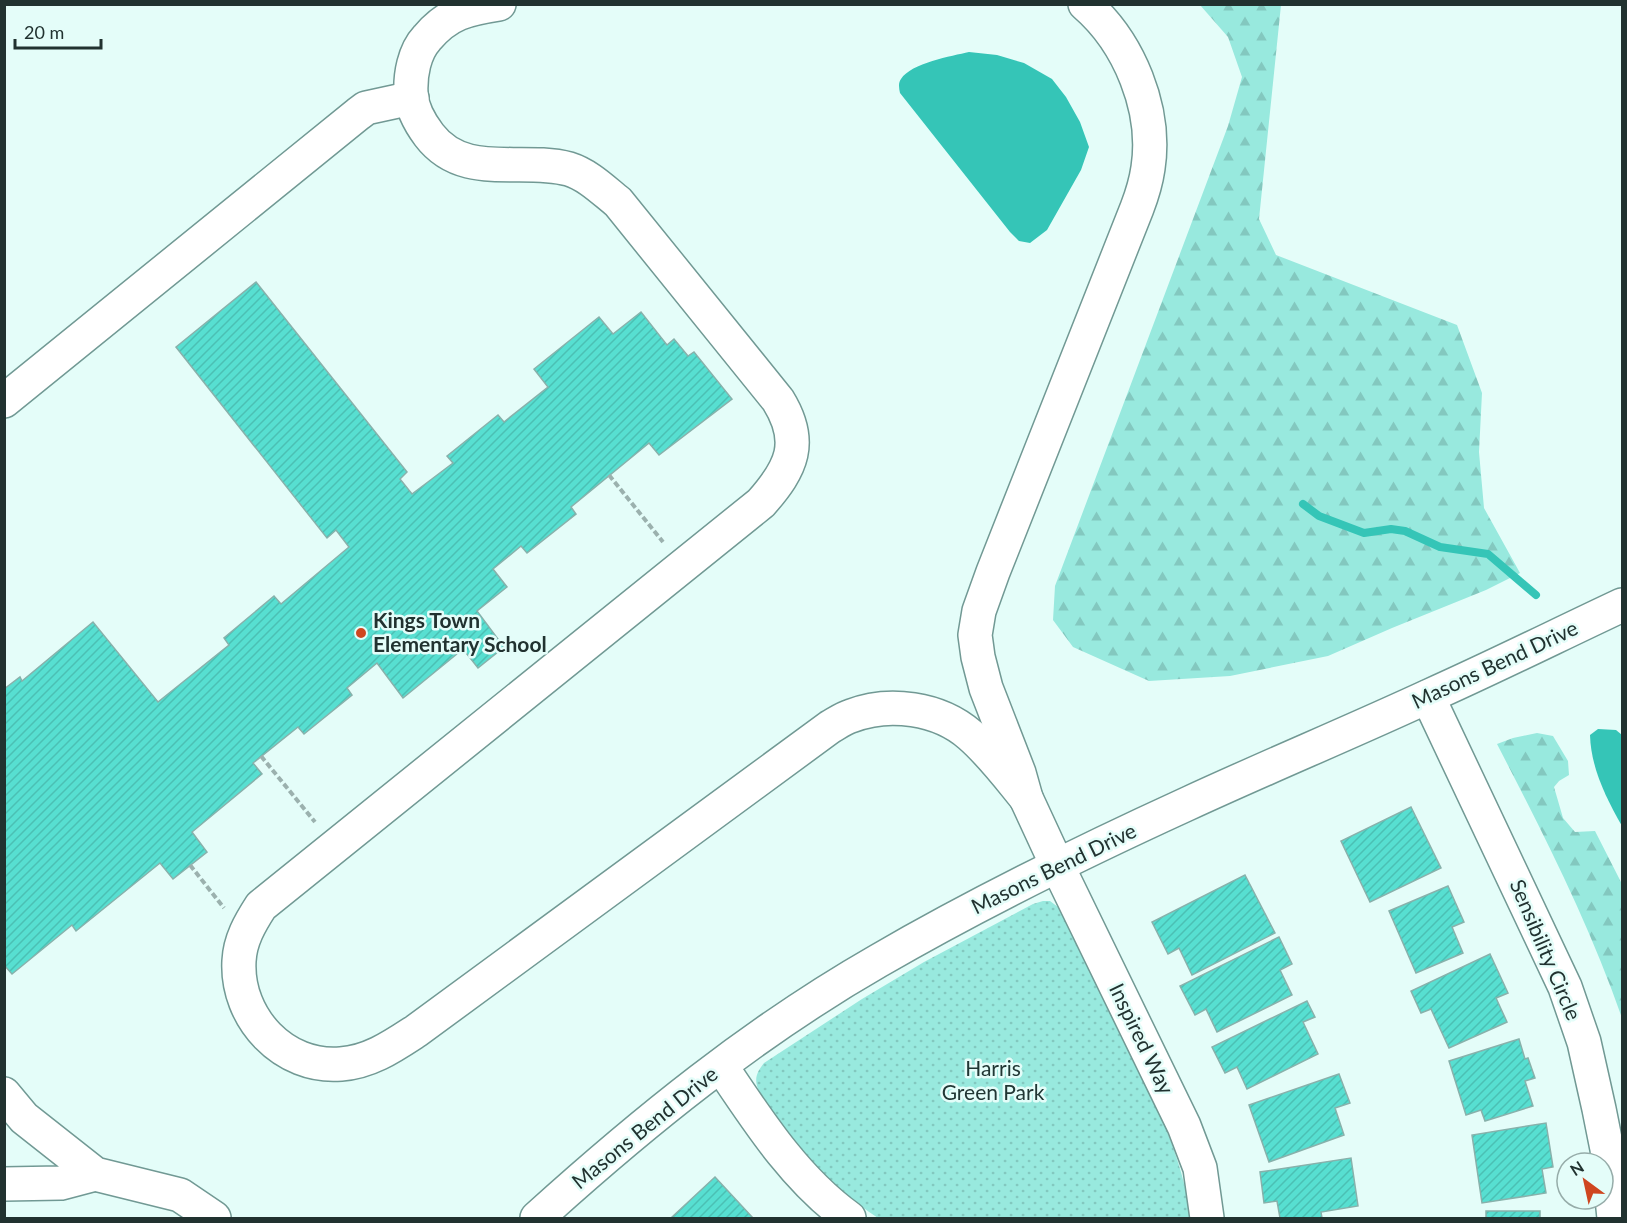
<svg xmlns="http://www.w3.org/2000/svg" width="1627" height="1223" viewBox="0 0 1627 1223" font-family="Lato,sans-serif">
  <defs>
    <pattern id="grass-dots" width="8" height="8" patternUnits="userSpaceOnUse" patternTransform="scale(1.5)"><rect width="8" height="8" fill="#98e9de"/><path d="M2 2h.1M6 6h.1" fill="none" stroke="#83c8bf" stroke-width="1.8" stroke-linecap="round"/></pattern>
    <pattern id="forest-firs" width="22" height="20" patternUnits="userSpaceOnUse" patternTransform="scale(1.5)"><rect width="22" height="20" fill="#98e9de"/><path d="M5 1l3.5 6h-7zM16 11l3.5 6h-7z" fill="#83c8bf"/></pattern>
    <pattern id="building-hatch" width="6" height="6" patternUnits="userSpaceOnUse" patternTransform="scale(1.5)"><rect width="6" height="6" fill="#57dfd1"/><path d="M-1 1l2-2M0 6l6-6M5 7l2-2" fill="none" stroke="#4bc0b4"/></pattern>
  </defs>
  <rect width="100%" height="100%" fill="#e4fdf9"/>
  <path fill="url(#grass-dots)" d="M1043 901H1050L1062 910C1084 956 1106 1001 1128 1047 1156 1104 1182 1155 1191 1218H878C826 1184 791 1142 758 1089 754 1078 757 1072 764 1063L862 999 924 962 1033 904Z"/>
  <g fill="url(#forest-firs)">
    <path d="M1200 5H1281L1259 219 1276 255 1457 325 1482 393 1479 452 1484 508 1520 573 1486 590 1392 628 1328 656 1230 676 1149 681 1073 647 1053 620 1055 586 1228 126 1242 77 1228 37Z"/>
    <path d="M1537 733 1553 736 1568 761 1569 775 1559 781 1554 787 1563 818 1575 832 1595 831 1622 884V1018C1589 923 1543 833 1497 744L1513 738Z"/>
  </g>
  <g fill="#35c5b7">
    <path d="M969 52 997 55 1024 63 1052 79 1066 97 1080 122 1089 147 1081 170 1047 230 1030 243 1019 241 1010 232 900 93C899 88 898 83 901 79 911 63 952 56 969 52Z"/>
    <path d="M1598 729 1616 730 1622 735V826C1606 798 1591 768 1590 735Z"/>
  </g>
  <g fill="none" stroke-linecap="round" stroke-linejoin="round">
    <path stroke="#35c5b7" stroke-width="8" d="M1303 504 1319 516 1364 533 1391 529 1405 531 1440 547 1488 554 1536 595"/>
  </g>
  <g fill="url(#building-hatch)" stroke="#88b1ab" stroke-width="1.5">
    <path d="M256 282 407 472 400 479 412 494 453 463 447 456 498 415 504 422 548 387 534 369 599 317 613 334 641 312 667 345 674 339 688 356 694 352 732 399 659 455 649 443 571 507 576 514 527 553 521 546 493 569 507 587 477 611 504 647 478 668 463 649 403 698 377 663 347 688 352 695 304 734 298 727 253 763 262 774 192 832 207 852 173 879 160 863 76 931 72 925 12 974 4 965V689L20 677 22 681 93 622 158 702 229 645 224 638 274 596 281 604 349 547 336 530 327 538 176 347Z"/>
    <path d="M1411 807 1441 868 1370 902 1341 841Z"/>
    <path d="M1245 875 1275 933 1192 975 1179 948 1168 954 1152 922Z"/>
    <path d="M1448 886 1464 922 1452 927 1463 953 1416 973 1389 911Z"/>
    <path d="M1279 937 1292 964 1280 970 1292 995 1217 1032 1206 1009 1195 1015 1180 986Z"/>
    <path d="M1490 954 1508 993 1496 998 1507 1022 1449 1048 1431 1009 1421 1013 1411 991Z"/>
    <path d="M1307 1001 1315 1017 1303 1022 1318 1054 1247 1089 1237 1067 1225 1073 1212 1047Z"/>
    <path d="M1519 1039 1525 1059 1528 1058 1535 1078 1525 1081 1533 1106 1485 1121 1481 1110 1466 1115 1449 1061Z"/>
    <path d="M1339 1074 1350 1103 1335 1108 1344 1135 1269 1162 1249 1105Z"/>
    <path d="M1546 1123 1553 1167 1542 1169 1546 1193 1482 1203 1472 1135Z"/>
    <path d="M1351 1158 1358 1206 1321 1212 1322 1218H1280L1277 1201 1264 1203 1260 1172Z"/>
    <path d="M715 1177 753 1218H671Z"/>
    <rect x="1486" y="1211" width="54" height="7"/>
  </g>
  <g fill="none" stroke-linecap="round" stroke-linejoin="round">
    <defs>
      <g id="minor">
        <path d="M499 4C467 9 448 13 427 38 414 52 410 75 411 94 412 109 420 123 429 135 464 181 520 156 569 169 588 175 603 190 618 202L778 400C804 442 792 468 761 503L261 906C250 923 240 940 239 961 236 1018 284 1069 341 1064 370 1062 393 1046 416 1031L830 727C837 723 844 718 851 716 889 701 939 708 970 735 991 753 1008 776 1026 798"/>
        <path d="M1085 4C1129 42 1157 109 1148 168 1146 182 1142 195 1137 208L993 572 979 611 975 635 978 657 986 688 1019 773 1026 798 1057 865 1184 1126 1200 1168 1207 1218"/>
        <path d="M4 401 358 114 366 108 412 98"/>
        <path d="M1428 697 1565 987 1584 1042 1599 1109 1607 1149 1614 1218"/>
        <path d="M721 1066C758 1121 795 1179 849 1218"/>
        <path d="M4 1094 24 1118 95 1174 180 1195 214 1218"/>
        <path d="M4 1184 61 1183 95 1174"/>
        <path d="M537 1218C642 1123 754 1032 878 961 978 903 1082 852 1187 804 1267 767 1349 733 1429 696 1494 667 1558 635 1622 605"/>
      </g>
    </defs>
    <use href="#minor" stroke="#719994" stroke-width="36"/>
    <g stroke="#9bb1ae" stroke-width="4" stroke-dasharray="6 3" stroke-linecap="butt">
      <path d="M609 475 663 542"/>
      <path d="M261 756 315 822"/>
      <path d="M190 865 224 908"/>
    </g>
    <use href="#minor" stroke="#fff" stroke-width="33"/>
  </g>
  <circle fill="#cf4620" stroke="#e4fdf9" stroke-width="2" cx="361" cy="633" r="6"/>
  <g text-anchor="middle" stroke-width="5" stroke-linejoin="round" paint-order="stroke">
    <g font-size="21" font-weight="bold" fill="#213230" stroke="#e4fdf9" text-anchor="start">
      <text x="373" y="628">Kings Town<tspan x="373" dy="24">Elementary School</tspan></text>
    </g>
    <g font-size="21" fill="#213230" stroke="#e4fdf9">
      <text transform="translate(1495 665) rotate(-25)" y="7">Masons Bend Drive</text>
      <text transform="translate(1054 869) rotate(-26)" y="7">Masons Bend Drive</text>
      <text transform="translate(1545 950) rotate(67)" y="7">Sensibility Circle</text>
      <text transform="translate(1141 1039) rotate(64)" y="7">Inspired Way</text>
      <text transform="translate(645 1128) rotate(-39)" y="7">Masons Bend Drive</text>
    </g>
    <g font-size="21" fill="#203734" stroke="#e4fdf9">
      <text x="993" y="1076">Harris<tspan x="993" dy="24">Green Park</tspan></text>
    </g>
  </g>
  <rect width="1627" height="1223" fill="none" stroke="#213230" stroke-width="12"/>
  <g transform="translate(1585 1181) rotate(327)"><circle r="28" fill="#e4fdf9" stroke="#96aca9" stroke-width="1.5"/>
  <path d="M0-4.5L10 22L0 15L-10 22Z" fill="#cf4620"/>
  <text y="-9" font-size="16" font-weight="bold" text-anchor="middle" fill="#213230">N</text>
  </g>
  <path d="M15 39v9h86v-9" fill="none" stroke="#213230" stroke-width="3"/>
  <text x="24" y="39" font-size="18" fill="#213230" stroke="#e4fdf9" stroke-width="4.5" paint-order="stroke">20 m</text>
</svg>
